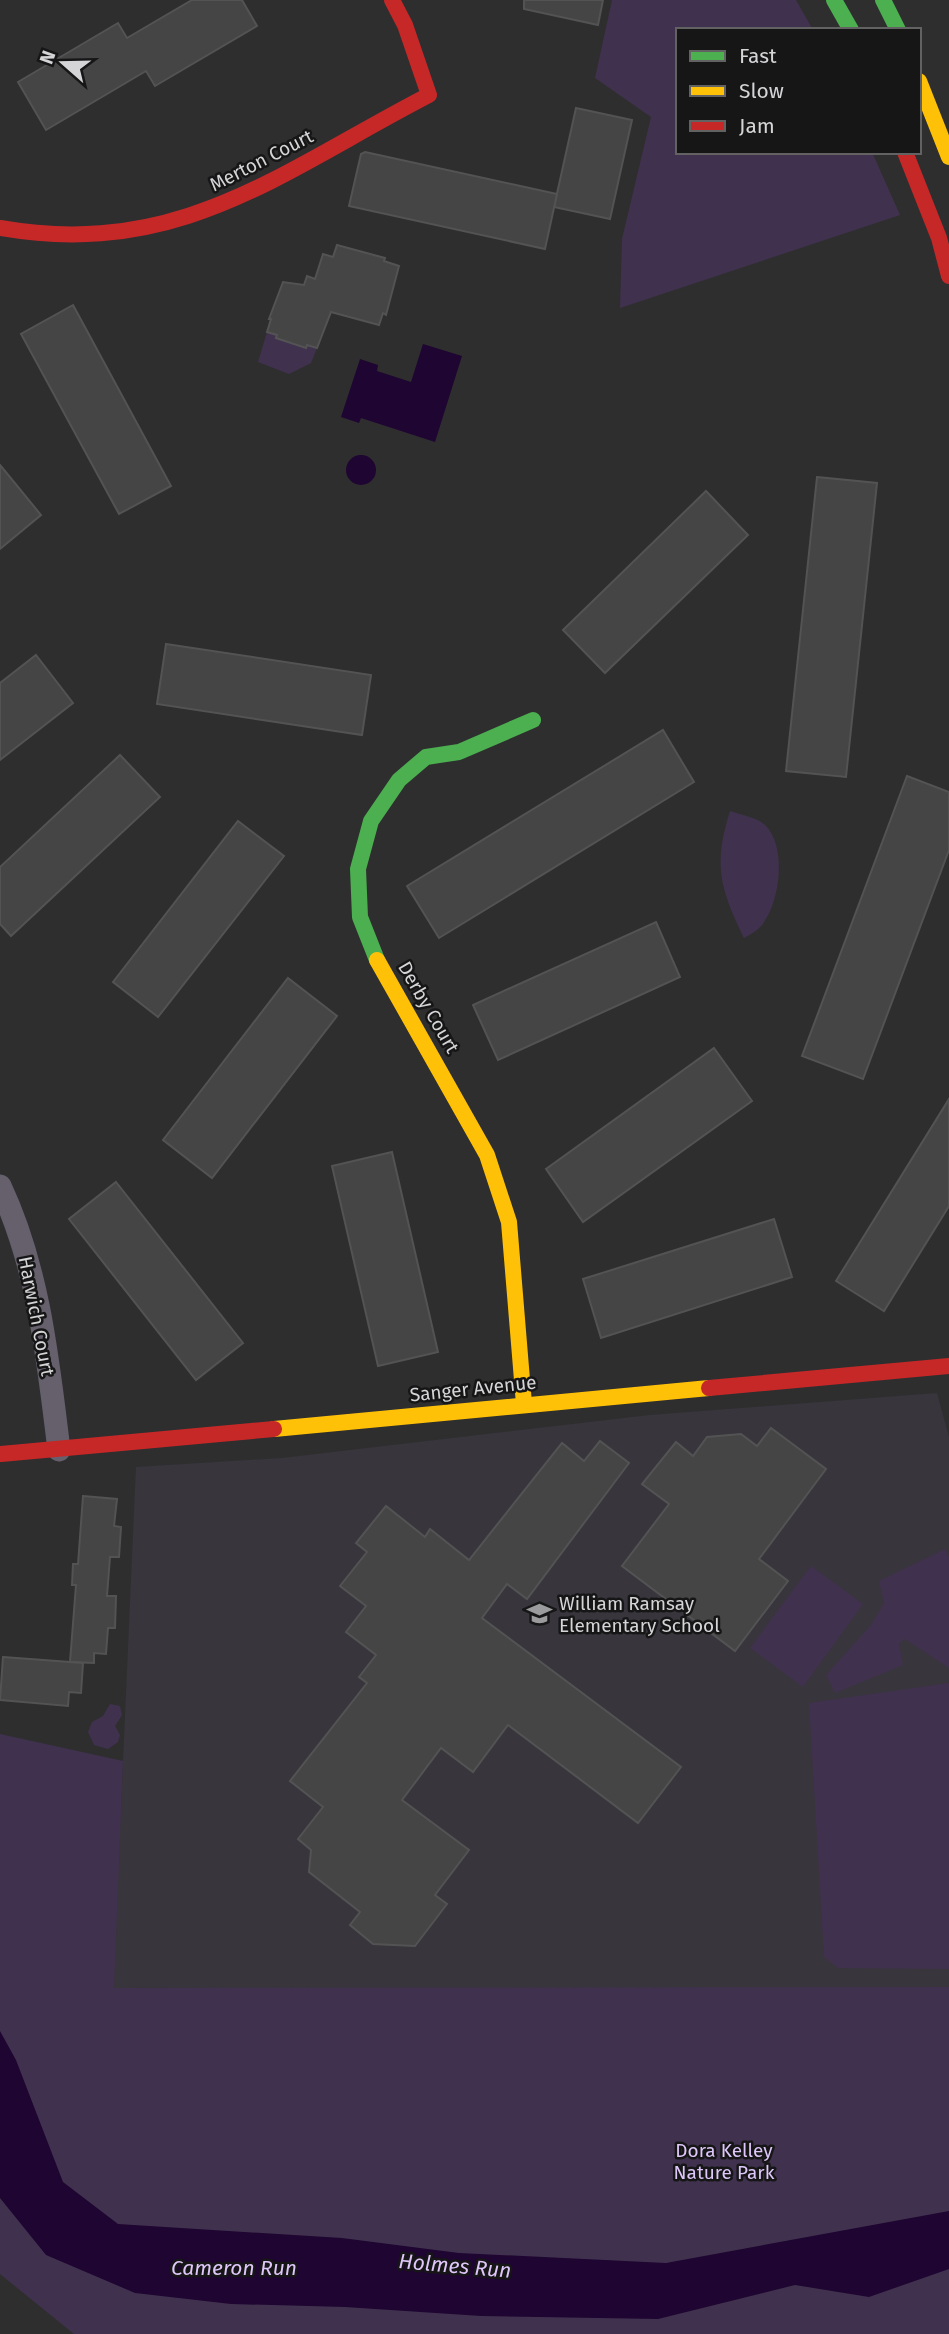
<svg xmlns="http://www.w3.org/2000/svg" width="949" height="2334" viewBox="0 0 949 2334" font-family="'Fira Sans',sans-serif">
  <rect width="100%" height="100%" fill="#2e2e2f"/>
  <path fill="#38353c" d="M937 1393 949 1437V1988L552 1992 113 1988 136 1467 282 1458 650 1415Z"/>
  <g fill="#40324e">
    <path d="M612 0H796L813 30H678V152H872L900 215 620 308 622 239 651 117 595 78Z"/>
    <path d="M267 332 277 335 276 338 306 348 307 345 317 348 311 363 289 374 258 362Z"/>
    <path d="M730 811C740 815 758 817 766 826 787 848 780 902 762 925 757 931 751 934 744 938 720 888 713 865 730 811Z"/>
    <path d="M945 1549 949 1557V1668L905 1639 899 1643 903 1665 835 1693 826 1675 871 1625 884 1603 879 1581Z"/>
    <path d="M811 1566 863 1604 803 1687 750 1648Z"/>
    <path d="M949 1683V1969L838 1968 824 1957 809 1703Z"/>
    <path d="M110 1704 120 1706 122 1715 115 1726 120 1735 118 1742 108 1749 94 1745 88 1732 92 1722 103 1716Z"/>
    <path d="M0 1734 123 1761 114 1988 949 1987V2334H74L0 2274Z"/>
  </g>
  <g fill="#1f0531">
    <path d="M423 344 462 356 435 442 361 418 359 423 341 417 360 359 378 365 377 371 411 382Z"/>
    <circle cx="361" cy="470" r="15"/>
    <path d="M0 2031 16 2060 63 2182 118 2224 342 2238 459 2253 666 2263 949 2211V2269L869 2297 795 2285 658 2319 481 2316 345 2307 231 2304 135 2293 46 2255 0 2198Z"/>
  </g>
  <g fill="#454546" stroke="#535354" stroke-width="2">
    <path d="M192 0H242L257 26 155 86 146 71 46 130 18 82 118 23 127 38Z"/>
    <path d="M524 0H603L598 25 524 9Z"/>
    <path d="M576 108 632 120 610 219 554 207Z"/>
    <path d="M365 152 557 194 545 249 349 206 361 154Z"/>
    <path d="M337 245 385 258 384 261 399 266 386 315 383 313 379 325 331 312 317 348 307 345 306 348 276 338 277 335 267 332 271 319H269L283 282 304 285 307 276 315 279 323 254 333 257Z"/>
    <path d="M73 305 171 486 119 514 21 334Z"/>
    <path d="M0 465 41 515 0 549Z"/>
    <path d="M817 477 877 483 846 777 786 771Z"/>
    <path d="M706 491 748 535 605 673 563 630Z"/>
    <path d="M166 644 371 675 362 735 157 704Z"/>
    <path d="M36 655 73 703 0 760V683Z"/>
    <path d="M663 730 694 782 439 938 407 886Z"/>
    <path d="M120 755 160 797 11 936 0 924V867Z"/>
    <path d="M907 776 949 792V850L863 1079 802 1056Z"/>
    <path d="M238 821 284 856 158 1017 113 982Z"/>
    <path d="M656 922 680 977 498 1060 473 1005Z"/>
    <path d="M288 978 337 1016 212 1178 163 1140Z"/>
    <path d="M714 1048 752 1101 583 1222 546 1169Z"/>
    <path d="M949 1099V1206L884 1311 836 1281Z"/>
    <path d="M392 1152 438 1352 378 1366 332 1166Z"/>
    <path d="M116 1182 243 1343 196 1380 69 1219Z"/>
    <path d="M774 1219 792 1277 601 1338 583 1279Z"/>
    <path d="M771 1428 826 1469 759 1559 788 1581 735 1651 622 1566 669 1504 642 1484 676 1442 693 1456 707 1437 741 1434 757 1446Z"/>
    <path d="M600 1441 629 1463 527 1599 507 1584 482 1618 681 1767 638 1823 508 1725 473 1772 441 1748 402 1800 469 1850 435 1895 447 1904 415 1946 373 1944 350 1925 360 1912 309 1872 311 1850 298 1839 323 1807 290 1781 367 1683 359 1677 376 1655 346 1632 366 1606 340 1586 367 1552 356 1543 386 1506 425 1537 430 1529 469 1560 562 1443 584 1461Z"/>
    <path d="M83 1496 117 1499 114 1526 121 1527 119 1557H110L107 1596H116L115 1628H108L106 1654 94 1653V1663L70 1662 76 1585H72L73 1564H78Z"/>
    <path d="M3 1657 83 1663 81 1693 69 1692 68 1706 0 1700Z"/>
  </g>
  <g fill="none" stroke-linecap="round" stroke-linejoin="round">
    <path stroke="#66606d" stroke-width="23" d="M0 1186C39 1269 48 1360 59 1450"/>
    <g stroke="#4caf50" stroke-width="16">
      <path d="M834 0 851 30"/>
      <path d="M883 0 898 30"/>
      <path d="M377 960 360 917 358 869 371 821 399 780 426 757 459 752 533 720"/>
    </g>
    <g stroke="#ffc107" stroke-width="16">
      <path d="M919 81 949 157"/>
      <path d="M377 960 487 1155 509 1222 524 1404"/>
      <path d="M274 1429 709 1388"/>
    </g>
    <g stroke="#c62828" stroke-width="16">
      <path d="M905 152 939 238 949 276"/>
      <path d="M0 228C179 259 280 172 429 95L405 25 392 0"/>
      <path d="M709 1388 949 1366"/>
      <path d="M1 1454 274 1429"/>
    </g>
  </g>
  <defs>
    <symbol id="school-bare" viewBox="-9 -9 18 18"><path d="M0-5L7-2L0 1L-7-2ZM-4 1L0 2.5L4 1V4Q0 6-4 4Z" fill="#9b9a9c" stroke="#161617" stroke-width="2.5" paint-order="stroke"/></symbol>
  </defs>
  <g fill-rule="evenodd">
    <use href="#school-bare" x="522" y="1596" width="35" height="35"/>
  </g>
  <g text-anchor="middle" stroke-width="5" stroke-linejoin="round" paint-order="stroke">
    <g font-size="19" fill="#d5d4d6" stroke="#161617">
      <text transform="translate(261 160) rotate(-27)" y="7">Merton Court</text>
      <text transform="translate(429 1007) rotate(60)" y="7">Derby Court</text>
      <text transform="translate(37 1316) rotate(79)" y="7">Harwich Court</text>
      <text transform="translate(473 1388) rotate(-6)" y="7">Sanger Avenue</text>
    </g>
    <g font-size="19" fill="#d5d4d6" stroke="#161617" text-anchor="start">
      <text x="559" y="1610">William Ramsay<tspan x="559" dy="22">Elementary School</tspan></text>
    </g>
    <g font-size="19" fill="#dec7f9" stroke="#161617">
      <text x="724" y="2157">Dora Kelley<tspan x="724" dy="22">Nature Park</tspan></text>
    </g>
    <g font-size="21" font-style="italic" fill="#dfc7fa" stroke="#161617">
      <text transform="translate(455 2266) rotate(5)" y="7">Holmes Run</text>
      <text x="234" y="2275">Cameron Run</text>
    </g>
  </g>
  <rect x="676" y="28" width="245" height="126" fill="#161617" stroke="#626263" stroke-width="2"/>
  <rect x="690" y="51" width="35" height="10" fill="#4caf50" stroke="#626263" stroke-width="2"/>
  <text x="739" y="63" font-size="21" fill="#d5d4d6">Fast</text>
  <rect x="690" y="86" width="35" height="10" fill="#ffc107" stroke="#626263" stroke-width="2"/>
  <text x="739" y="98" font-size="21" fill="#d5d4d6">Slow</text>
  <rect x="690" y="121" width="35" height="10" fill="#c62828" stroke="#626263" stroke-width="2"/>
  <text x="739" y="133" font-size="21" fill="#d5d4d6">Jam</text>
  <g transform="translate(63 63) rotate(290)" stroke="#161617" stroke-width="5" paint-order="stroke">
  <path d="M0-5L12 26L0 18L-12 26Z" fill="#d5d4d6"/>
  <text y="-10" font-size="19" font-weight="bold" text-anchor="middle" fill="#d5d4d6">N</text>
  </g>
</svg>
